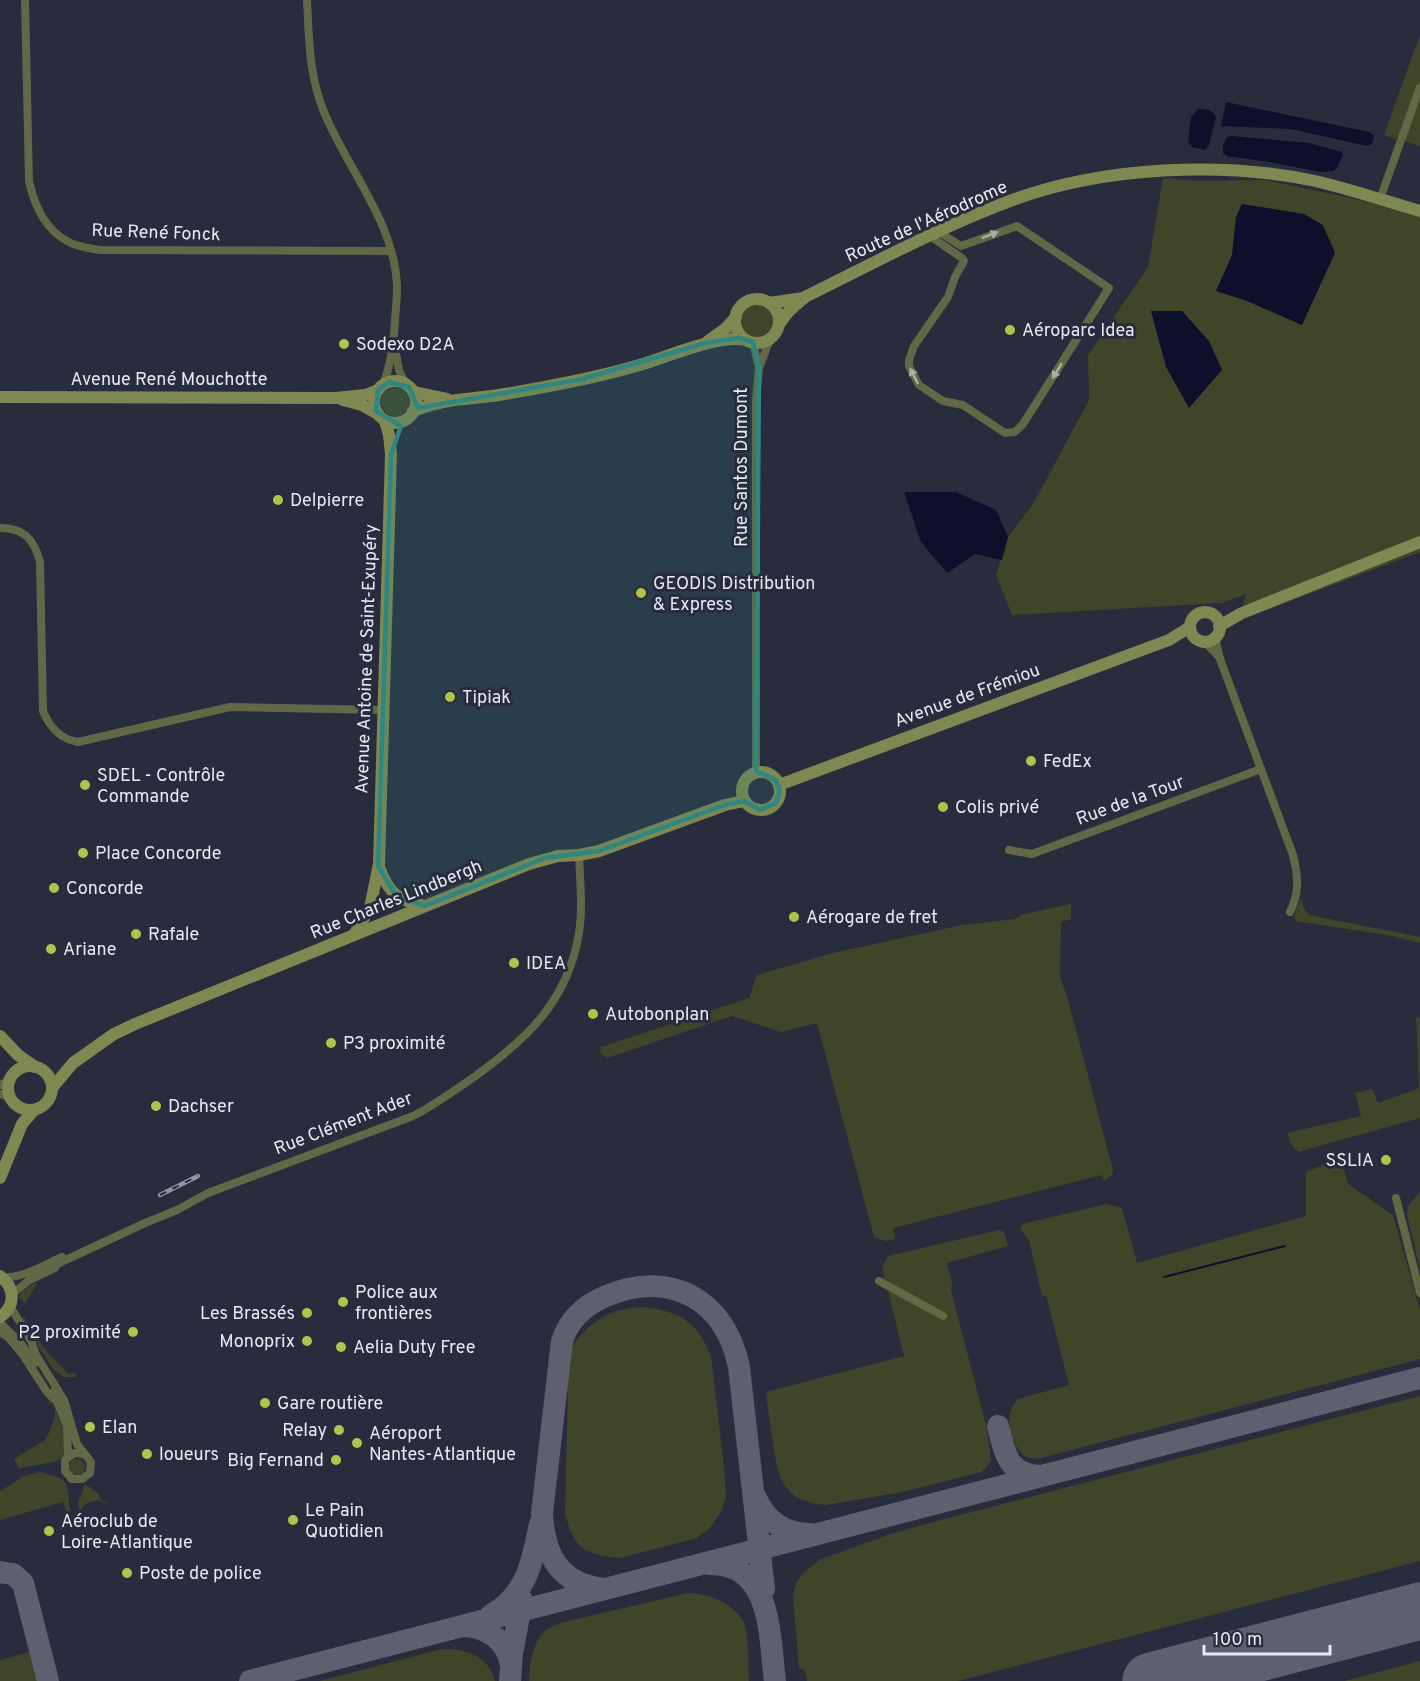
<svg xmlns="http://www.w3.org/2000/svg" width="1420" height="1681" viewBox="0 0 1420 1681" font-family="Overpass,sans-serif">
  <rect width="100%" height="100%" fill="#292c3d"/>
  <g fill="#404429">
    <path d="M1420 35V146L1384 135Z"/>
    <path d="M1163 178 1198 181 1265 180 1365 201 1420 217V552L1238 621 1246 594 1222 603 1012 615 996 575 1008 537 1033 504 1089 400 1088 355 1148 267Z"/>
    <circle cx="757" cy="321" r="16"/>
    <circle cx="395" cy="402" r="14"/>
    <path d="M1302 896 1303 906 1309 915 1420 937V943L1387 935 1295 921V913Z"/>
    <path d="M1071 904V919L1061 922 1060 977 1067 996 1113 1170 1112 1175 1104 1181 1101 1175 893 1228 895 1239 886 1241 874 1237 817 1023 781 1032 732 1016 607 1058 600 1053 601 1047 749 998 757 975 833 953 962 925 1015 919 1024 914Z"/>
    <path d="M1416 1017 1420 1018V1118L1298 1152 1292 1146 1287 1133 1361 1116 1355 1093 1372 1089 1378 1103 1419 1088Z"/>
    <path d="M1330 1162H1335L1344 1169 1348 1184 1393 1215 1420 1310V1359L1037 1459C1032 1458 1027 1458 1023 1455 1009 1441 1003 1413 1018 1399L1069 1385 1046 1295 1042 1296 1029 1240 1020 1229 1023 1224 1106 1204 1122 1208 1137 1263 1306 1216V1172Z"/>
    <path d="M1420 1192V1269L1407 1215 1409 1204Z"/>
    <path d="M999 1230 1004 1232 1008 1246 947 1263 952 1283 951 1290 987 1429 991 1461 982 1472 903 1492 826 1505C784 1502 778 1480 773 1443 770 1426 768 1409 766 1392L904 1356 882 1267 888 1256Z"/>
    <path d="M36 1282 37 1284 25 1303 19 1297 22 1291Z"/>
    <path d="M641 1307C678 1310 697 1321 711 1356L724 1467 726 1497 721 1511 710 1528 697 1538 620 1558 601 1556 585 1550 577 1543 570 1531 565 1513 569 1350C588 1323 607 1309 641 1307Z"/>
    <path d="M24 1317 43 1347 68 1374 75 1373 76 1377H64L53 1369 21 1319Z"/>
    <path d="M46 1394C54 1406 77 1448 60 1459 52 1464 29 1465 19 1469L14 1459 45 1440 49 1433 55 1417V1410L45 1395Z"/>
    <path d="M1420 1396V1561L958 1681H807L805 1670 799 1669 793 1596 796 1583 804 1572 821 1559 894 1533 941 1520Z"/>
    <circle cx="77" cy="1467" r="8"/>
    <path d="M40 1472C71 1480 67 1481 70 1512L67 1513 63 1502 0 1520V1491L24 1476Z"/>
    <path d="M85 1484 99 1494 100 1499 111 1505 97 1500 85 1504 80 1512 78 1503Z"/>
    <path d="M688 1593C708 1594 730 1601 742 1619 750 1631 748 1666 749 1681H529C530 1664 532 1642 546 1630 551 1627 559 1624 564 1622Z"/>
    <path d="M442 1649C465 1648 489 1656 495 1681H319Z"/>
    <path d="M37 1650 42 1681H0V1660Z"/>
    <path d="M1420 1661V1681H1344Z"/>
  </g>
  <g fill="#0d0f2b">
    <path d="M1226 102 1369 132 1374 136 1372 144 1367 146 1291 129 1221 126Z"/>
    <path d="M1198 109C1206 109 1212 109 1216 117L1209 145 1205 150 1192 147 1188 142 1191 117Z"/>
    <path d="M1232 136 1309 143 1342 152 1343 155 1337 168 1333 171 1320 172 1269 162 1227 156 1223 153V145L1227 137Z"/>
    <path d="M1242 204 1304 214 1323 225 1335 253 1302 325 1247 301 1216 291 1232 255 1236 217Z"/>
    <path d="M1151 311H1182L1209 341 1222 370 1189 408 1166 367Z"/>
    <path d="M904 492H956L996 510 1008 537 1002 560 975 554 947 573 921 542Z"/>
  </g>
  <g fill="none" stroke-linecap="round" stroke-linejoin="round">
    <path stroke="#0d0f2b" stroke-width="2" d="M1164 1277 1285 1246"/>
    <g stroke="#5e6070" stroke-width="22">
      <path d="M998 1426C1005 1453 1007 1474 1040 1476"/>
      <path d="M755 1496C765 1520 784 1534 810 1534"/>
      <path d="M709 1564C773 1563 769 1636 775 1681"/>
      <path d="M0 1572 13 1574 23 1583 48 1681"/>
      <path d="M604 1589C559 1584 544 1555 542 1513L562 1341C569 1319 585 1305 606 1296 670 1269 725 1299 739 1367L764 1589"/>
      <path d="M491 1615C528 1594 532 1561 540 1524"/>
      <path d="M463 1626C485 1626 506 1640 510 1662"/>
      <path d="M250 1681 1420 1378"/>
      <path d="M510 1681 512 1653 522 1600"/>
    </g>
    <path stroke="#5e6070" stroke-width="57" d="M1151 1681 1420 1611"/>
    <g stroke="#626845" stroke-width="8">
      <path d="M25 0 29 181C34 204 45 229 67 241 76 247 89 248 100 250L391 251"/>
      <path d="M307 0C309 38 309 76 324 112 347 169 395 222 397 287 397 297 396 308 395 319 394 342 391 364 383 385"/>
      <path d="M1380 199 1420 87"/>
      <path d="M930 236 962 258 964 261 955 277 948 297 914 346 909 360V366L919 385 943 401 963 405 1005 433 1015 432 1023 424 1109 288 1017 226 961 246 939 232"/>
      <path d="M753 342 759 368 756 401V773"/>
      <path d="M395 348 399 370 406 385"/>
      <path d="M759 368 770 339"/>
      <path d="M0 528C24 528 34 539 40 562L43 711C50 728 60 739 78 742L230 707 382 710"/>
      <path d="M1215 637 1220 659 1293 855C1298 875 1300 892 1290 912"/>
      <path d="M1205 642 1220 658"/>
      <path d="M1009 850 1032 854 1261 769"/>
      <path d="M0 1085 9 1081"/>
      <path d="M0 1094 10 1097"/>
      <path d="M1396 1198 1420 1293"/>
      <path d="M1 1277C22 1279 44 1265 62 1257"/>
      <path d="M879 1281 943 1316"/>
      <path d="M12 1294 28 1281 55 1268 57 1264 145 1223 177 1210 208 1193 413 1116C435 1105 454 1091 474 1077 527 1039 568 1001 579 933 583 907 580 881 579 855"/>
      <path d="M10 1306 31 1341 36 1355 64 1400 77 1444 91 1462 90 1473 82 1479H72L65 1471V1460L74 1453 84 1454"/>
      <path d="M0 1323 19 1341 35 1363"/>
      <path d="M0 1332 8 1337 23 1355 47 1392 54 1399"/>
      <path d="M53 1392 67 1426 68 1457"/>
    </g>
    <g stroke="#7f8850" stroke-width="12">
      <circle cx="757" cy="321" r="22"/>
      <path d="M769 303 804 298"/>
      <path d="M779 324 789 311 805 297C874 263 942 226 1015 199 1105 167 1221 161 1315 181 1350 189 1385 201 1420 211"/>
      <path d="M708 341 726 328 736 317"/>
      <circle cx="395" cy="402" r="21"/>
      <path d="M413 392 447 399"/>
      <path d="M0 397 336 398 365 395 378 390"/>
      <path d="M343 400 362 405 378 414"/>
      <path d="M413 411C446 398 466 400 499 395 547 387 597 378 643 364 669 356 720 334 746 340"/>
      <circle cx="1205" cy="627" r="15"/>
      <path d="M1219 626 1242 613 1420 542"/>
      <circle cx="761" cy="791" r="19"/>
      <path d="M779 785 1169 640 1190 627"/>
      <path d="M379 867C389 894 397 900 425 906"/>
      <path d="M354 935 370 908 379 864 391 454 389 435 385 421"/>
      <path d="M0 1036 18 1055 35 1067"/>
      <circle cx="30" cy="1088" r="22"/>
      <path d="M52 1088 73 1063 114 1034 135 1024 529 864 558 856 579 855 599 851 725 805 744 801"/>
      <path d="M0 1178 22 1124 34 1110"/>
      <path d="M0 1276C15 1287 16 1306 0 1317"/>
    </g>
    <defs>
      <path id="rail" d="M160 1195 198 1176"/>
    </defs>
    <use href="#rail" stroke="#9295a2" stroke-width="4.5"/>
    <use href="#rail" stroke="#292c3d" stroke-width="2" stroke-dasharray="7" stroke-linecap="butt"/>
  </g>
  <defs><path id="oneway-solid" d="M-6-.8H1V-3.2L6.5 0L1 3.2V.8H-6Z" transform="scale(1.5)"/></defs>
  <g fill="#abb0a6">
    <use href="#oneway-solid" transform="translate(990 235) rotate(-21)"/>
    <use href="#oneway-solid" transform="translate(1057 371) rotate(122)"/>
    <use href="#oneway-solid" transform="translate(914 376) rotate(-117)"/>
  </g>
  <path fill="#2f8782" fill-opacity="0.2" stroke="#2f8782" stroke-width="4.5" stroke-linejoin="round" d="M739 338 753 342 759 368 756 771 776 780 780 791 776 803 760 810 744 801 725 805 599 851 545 858 425 906 396 896 378 866 391 454 401 426 376 411 378 390 389 382 409 387 418 408 582 379 705 343Z"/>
  <g fill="#b2c34c" stroke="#292c3d" stroke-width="2">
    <circle cx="1010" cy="330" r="6"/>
    <circle cx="344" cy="344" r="6"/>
    <circle cx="278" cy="500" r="6"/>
    <circle cx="641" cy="593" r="6"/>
    <circle cx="450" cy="697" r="6"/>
    <circle cx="1031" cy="761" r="6"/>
    <circle cx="85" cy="785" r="6"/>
    <circle cx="943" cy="807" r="6"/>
    <circle cx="83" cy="853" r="6"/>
    <circle cx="54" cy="888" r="6"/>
    <circle cx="794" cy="917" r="6"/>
    <circle cx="136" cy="934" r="6"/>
    <circle cx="51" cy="949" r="6"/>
    <circle cx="514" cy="963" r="6"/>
    <circle cx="593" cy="1014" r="6"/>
    <circle cx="331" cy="1043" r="6"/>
    <circle cx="156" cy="1106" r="6"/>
    <circle cx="1386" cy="1160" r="6"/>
    <circle cx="343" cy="1302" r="6"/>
    <circle cx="307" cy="1313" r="6"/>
    <circle cx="133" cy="1332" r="6"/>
    <circle cx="307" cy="1341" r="6"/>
    <circle cx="341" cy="1347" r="6"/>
    <circle cx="265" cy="1403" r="6"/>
    <circle cx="90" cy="1427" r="6"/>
    <circle cx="339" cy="1430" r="6"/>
    <circle cx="357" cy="1443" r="6"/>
    <circle cx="147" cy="1454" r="6"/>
    <circle cx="336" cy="1460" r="6"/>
    <circle cx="293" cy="1520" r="6"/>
    <circle cx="49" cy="1531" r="6"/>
    <circle cx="127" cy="1573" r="6"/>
  </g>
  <g text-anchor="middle" stroke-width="6" stroke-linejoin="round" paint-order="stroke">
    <g font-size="18" fill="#e7eaf5" stroke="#292c3d">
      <text transform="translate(926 221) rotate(-24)" y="6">Route de l'Aérodrome</text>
      <text transform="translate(156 232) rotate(2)" y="6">Rue René Fonck</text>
      <text x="169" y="385">Avenue René Mouchotte</text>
      <text transform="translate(741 467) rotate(-90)" y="6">Rue Santos Dumont</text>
      <text transform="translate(366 659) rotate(-88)" y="6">Avenue Antoine de Saint-Exupéry</text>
      <text transform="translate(967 695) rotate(-20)" y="6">Avenue de Frémiou</text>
      <text transform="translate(1130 800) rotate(-20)" y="6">Rue de la Tour</text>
      <text transform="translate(396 899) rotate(-22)" y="6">Rue Charles Lindbergh</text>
      <text transform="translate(343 1123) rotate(-21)" y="6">Rue Clément Ader</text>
    </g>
    <g font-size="18" fill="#e7eaf5" stroke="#292c3d" text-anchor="start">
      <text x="1022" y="336">Aéroparc Idea</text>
      <text x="356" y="350">Sodexo D2A</text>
      <text x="290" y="506">Delpierre</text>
      <text x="653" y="589">GEODIS Distribution<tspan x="653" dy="21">&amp; Express</tspan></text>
      <text x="462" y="703">Tipiak</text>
      <text x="1043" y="767">FedEx</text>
      <text x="97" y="781">SDEL - Contrôle<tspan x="97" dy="21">Commande</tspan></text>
      <text x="955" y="813">Colis privé</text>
      <text x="95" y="859">Place Concorde</text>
      <text x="66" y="894">Concorde</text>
      <text x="806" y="923">Aérogare de fret</text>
      <text x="148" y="940">Rafale</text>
      <text x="63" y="955">Ariane</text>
      <text x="526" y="969">IDEA</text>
      <text x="605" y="1020">Autobonplan</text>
      <text x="343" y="1049">P3 proximité</text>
      <text x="168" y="1112">Dachser</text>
      <text x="1374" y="1166" text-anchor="end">SSLIA</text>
      <text x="355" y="1298">Police aux<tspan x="355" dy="21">frontières</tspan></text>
      <text x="295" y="1319" text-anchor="end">Les Brassés</text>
      <text x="121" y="1338" text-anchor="end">P2 proximité</text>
      <text x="295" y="1347" text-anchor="end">Monoprix</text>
      <text x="353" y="1353">Aelia Duty Free</text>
      <text x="277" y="1409">Gare routière</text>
      <text x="102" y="1433">Elan</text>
      <text x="327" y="1436" text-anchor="end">Relay</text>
      <text x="369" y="1439">Aéroport<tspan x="369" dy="21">Nantes-Atlantique</tspan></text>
      <text x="159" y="1460">loueurs</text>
      <text x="324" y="1466" text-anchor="end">Big Fernand</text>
      <text x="305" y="1516">Le Pain<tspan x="305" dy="21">Quotidien</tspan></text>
      <text x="61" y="1527">Aéroclub de<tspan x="61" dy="21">Loire-Atlantique</tspan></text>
      <text x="139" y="1579">Poste de police</text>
    </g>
  </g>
  <path d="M1204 1645v9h126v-9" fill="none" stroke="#e7eaf5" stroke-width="3"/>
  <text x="1213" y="1645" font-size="18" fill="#e7eaf5" stroke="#292c3d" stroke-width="4.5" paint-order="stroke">100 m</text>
</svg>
